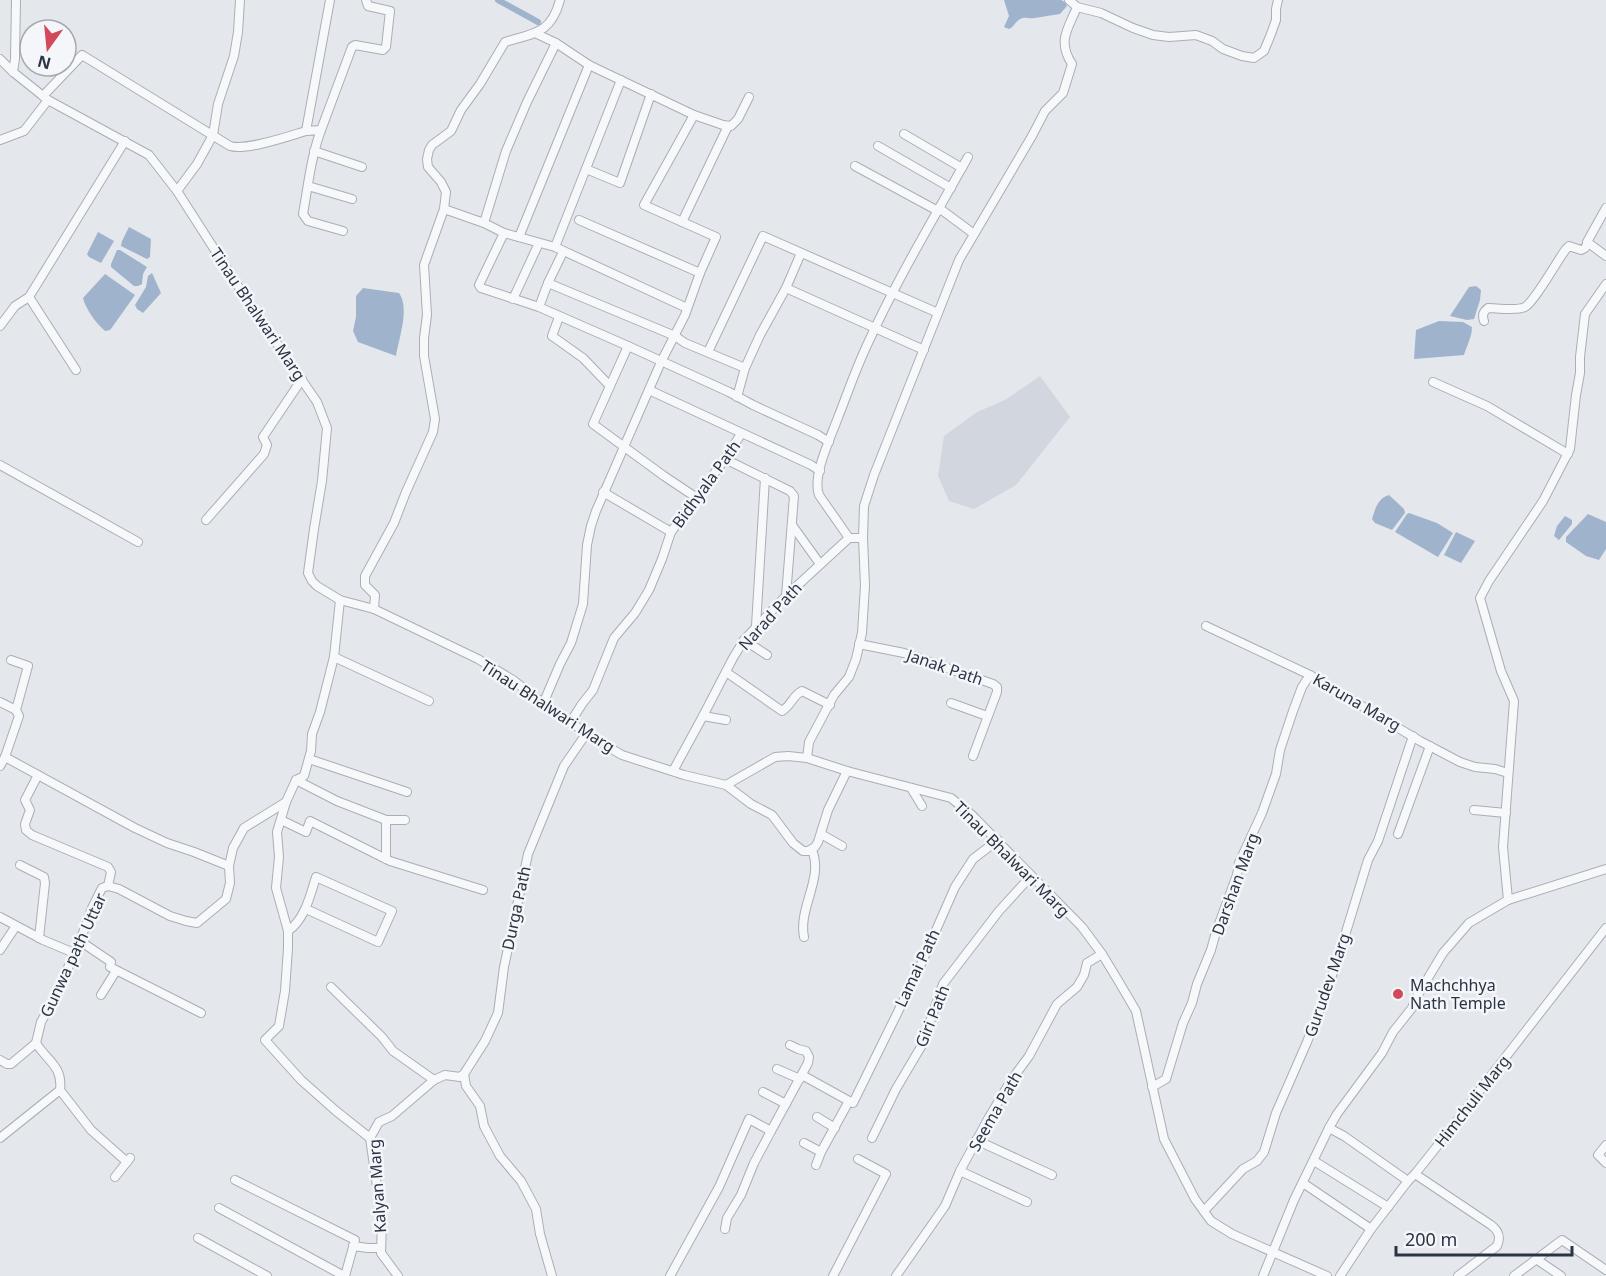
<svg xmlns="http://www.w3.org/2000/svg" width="1606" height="1276" viewBox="0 0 1606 1276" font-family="'Noto Sans',sans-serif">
  <rect width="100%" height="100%" fill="#e4e7ec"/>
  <path fill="#d2d6de" d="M1040 376 1070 417 1016 485 974 509 949 501 938 476 944 436 977 412 1005 400Z"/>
  <g fill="#9fb4cc">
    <path d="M1004 0H1061L1065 2 1067 6 1060 14C1051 15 1043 17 1035 18 1029 19 1025 16 1020 19 1015 22 1014 27 1009 29L1004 27 1009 16Z"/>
    <path d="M129 227 151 239 150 257 147 259 121 246 122 241Z"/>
    <path d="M98 232 114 241 101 263 89 257 87 254Z"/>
    <path d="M117 250H120L147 267 143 274 142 284 138 286H134L111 267V264Z"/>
    <path d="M152 273 161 293 143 313 137 309 135 305 146 287 148 276Z"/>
    <path d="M105 274 135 295 113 326 110 330 105 331C96 323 86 310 83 298Z"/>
    <path d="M1476 286 1481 290 1480 300 1474 319 1467 320 1450 316 1469 287Z"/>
    <path d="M363 288 399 293C410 308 399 338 396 356L358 342 353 331 356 317V296Z"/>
    <path d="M1439 321 1463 322 1472 327C1472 337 1467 345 1464 355L1414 359 1416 330Z"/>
    <path d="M1389 495 1404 509 1405 513 1392 530 1375 523 1372 519C1375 509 1378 498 1389 495Z"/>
    <path d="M1409 513 1437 523 1453 533 1438 557 1395 532 1407 514Z"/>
    <path d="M1588 514 1606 522V549L1599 560 1586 556 1566 542V537Z"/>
    <path d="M1565 516 1572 520V524L1559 540 1554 536 1557 526Z"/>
    <path d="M1456 532 1475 541 1461 563 1444 555Z"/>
  </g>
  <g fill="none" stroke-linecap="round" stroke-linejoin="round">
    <path stroke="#9fb4cc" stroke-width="6" d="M498 0 538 22"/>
    <defs>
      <g id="minor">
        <path d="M1077 7 1101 13 1133 28 1153 35 1169 37 1196 35 1212 41 1223 49 1242 56 1254 58 1264 51 1271 34 1276 20V9L1278 0"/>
        <path d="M537 34 556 43 589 65 694 115 723 125 731 126 738 119 749 97"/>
        <path d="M0 59 13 72 48 100 149 155 177 191 245 297 317 402 327 428 322 481 314 529 308 573 312 581 317 586 340 600 374 609 478 659 513 680 536 698 593 738 622 755 684 775 726 785 775 757 788 756 807 758 847 771 951 798 972 815 1082 927 1102 954 1119 982 1136 1011 1164 1139 1195 1199 1211 1221 1232 1234 1327 1276"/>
        <path d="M13 72 15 59 16 0"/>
        <path d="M43 96 82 55 230 146C246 151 289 136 306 131L330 0"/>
        <path d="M321 130 352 47 355 45 383 50 386 47 390 11 368 6 366 0"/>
        <path d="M306 131 321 130C311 157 308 186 303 214L308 221 343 231"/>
        <path d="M904 134 962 168"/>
        <path d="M0 140 24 131 48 100"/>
        <path d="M878 146 951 188"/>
        <path d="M314 151 362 167"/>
        <path d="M855 166 938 211"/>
        <path d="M586 169 620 183 651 94"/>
        <path d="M308 186 352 199"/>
        <path d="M177 191 197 164 213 135 218 104 234 56 238 32 240 0"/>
        <path d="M939 208 974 234"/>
        <path d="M1606 208 1587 242 1606 256"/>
        <path d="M444 209 484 223 504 233 555 247 687 308"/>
        <path d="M579 220 700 273"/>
        <path d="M682 222 728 126"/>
        <path d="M484 223 506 151 527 102 556 43"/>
        <path d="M504 233 479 285 481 288 539 307 628 346 729 392 753 405 818 435 829 442"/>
        <path d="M519 237 589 65"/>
        <path d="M555 247 621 80"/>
        <path d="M548 283 675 336 685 343 745 368"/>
        <path d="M786 288 924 350"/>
        <path d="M29 297 76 370"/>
        <path d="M513 299 539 243"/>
        <path d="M539 307 548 283 563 252"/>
        <path d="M559 317 552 336 583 358 609 385"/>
        <path d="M1484 321C1482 315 1483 312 1488 308 1496 308 1518 311 1525 307 1535 301 1557 261 1566 249L1569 246 1581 250 1585 248 1588 243"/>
        <path d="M0 326 15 306 29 297 125 141"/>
        <path d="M628 346 593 424 664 476 697 498"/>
        <path d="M708 352 763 236 938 313"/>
        <path d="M1433 382 1487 406 1568 454"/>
        <path d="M649 390 811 465 820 471"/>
        <path d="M737 397 745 368 760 335 786 288 801 253"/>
        <path d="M725 459 790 491 794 496 786 596"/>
        <path d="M0 465 138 542"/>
        <path d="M603 492 671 532"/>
        <path d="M206 520 264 454 267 445 263 437 302 379"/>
        <path d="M792 525 820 564"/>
        <path d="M863 538 864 506 874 475 959 260 1032 136 1045 111 1063 93 1072 64C1057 41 1068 29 1077 7L1069 0"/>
        <path d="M374 609 375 595 365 585V576L394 523 406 492 433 432 435 419 424 356V338L427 315 424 265 444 209 446 192 441 182 428 167 427 159 429 150 432 145 451 131 461 110 480 84 505 42C534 33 551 34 560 0"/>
        <path d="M756 626 765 478"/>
        <path d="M1206 626 1310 675 1420 741 1460 762 1475 767 1495 769 1508 773"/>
        <path d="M744 640 767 655"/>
        <path d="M859 644 904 653 993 684 997 687V692L973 756"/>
        <path d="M334 657 429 701"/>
        <path d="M11 660 28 666 16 710"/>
        <path d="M726 672 782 711C791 706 793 695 802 691L830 705"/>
        <path d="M0 702 16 710 19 716 5 757 0 766"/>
        <path d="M951 703 987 716"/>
        <path d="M543 704 560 664 571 643 583 604 587 545 591 526 596 511 661 362 685 315 700 273 716 237 644 205 694 115"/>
        <path d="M703 716 726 720"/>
        <path d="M570 723 582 704 593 690 614 638 635 613 649 590 662 559 671 532 725 459 741 434"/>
        <path d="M5 757 135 828 167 843 194 852 229 866"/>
        <path d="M807 758 809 742 834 695 849 677 856 659 862 633 865 586 863 538H849L819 495C812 476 830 439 837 420 847 395 856 368 868 343 897 279 934 218 968 157"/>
        <path d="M309 759 407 792"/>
        <path d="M673 771 703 716 733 658 744 640 786 596 849 538"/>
        <path d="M38 775 25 800 30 810 25 824 26 830 32 835 108 867 111 872 108 886"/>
        <path d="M296 780 337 801 386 820H405"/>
        <path d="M726 785 751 804 772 815 793 843 803 851H808L815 847 818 842 828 810 847 771"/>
        <path d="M911 788 922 806"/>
        <path d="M286 802 277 832 279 857 276 888 288 931V948L285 991 279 1026 265 1040 301 1080 336 1111 370 1138"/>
        <path d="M1474 810 1506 813"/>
        <path d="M281 820 306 832 310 821 390 861 483 890"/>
        <path d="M821 834 842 846"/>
        <path d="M1398 834 1430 746"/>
        <path d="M386 859V820"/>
        <path d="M20 865 44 877 45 883 39 938"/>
        <path d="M1508 900 1503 847 1514 701 1501 671 1480 598 1489 581 1543 501 1570 449 1576 395 1580 373V357L1585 314 1606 284"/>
        <path d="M0 917 43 940 74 953"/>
        <path d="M288 931C305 919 310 896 316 877L392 911 378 942 306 909"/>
        <path d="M804 937C798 908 824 878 812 850"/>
        <path d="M80 941 111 962 110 967 201 1013"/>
        <path d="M0 950 16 926"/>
        <path d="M331 987 382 1037 393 1051 434 1080"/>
        <path d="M101 995 116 971"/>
        <path d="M0 1060 7 1064H11L36 1043"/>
        <path d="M777 1069 800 1079"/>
        <path d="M802 1075 849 1101 821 1152 816 1165"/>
        <path d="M1152 1087 1166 1079 1183 1023 1192 1003 1197 984 1211 950 1216 932 1237 875 1239 863 1262 813 1276 774 1280 750 1293 711 1302 687 1310 675"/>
        <path d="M60 1090 91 1130 127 1162"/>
        <path d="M763 1092 786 1104"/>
        <path d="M849 1101 853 1103 918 971 955 887 973 859 998 840"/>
        <path d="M817 1117 835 1128"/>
        <path d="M1329 1128 1344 1136 1408 1181"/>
        <path d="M0 1138 60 1090C63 1066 47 1061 36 1043L41 1022 53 1001 80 941 92 908 102 888 108 886 119 889 170 916 186 921 197 923 226 899 230 883 229 866 233 848 244 828 286 802 296 780 304 776 311 751 312 734 320 712 334 657 340 600"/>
        <path d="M872 1138 896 1089 922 1045 943 984 999 911 1031 876"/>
        <path d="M976 1140 1052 1175"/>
        <path d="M804 1143 821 1152"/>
        <path d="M1606 1145 1598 1155 1606 1163"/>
        <path d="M1314 1161 1388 1207"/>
        <path d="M960 1171 1027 1202"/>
        <path d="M1415 1174 1491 1225C1499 1231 1501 1237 1497 1246L1458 1276"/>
        <path d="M115 1177 130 1158"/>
        <path d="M235 1180 355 1240 345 1276"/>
        <path d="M1303 1183 1371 1229"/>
        <path d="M219 1208 344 1276"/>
        <path d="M1204 1211 1243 1169 1257 1161 1264 1152 1276 1113 1307 1042 1323 1001 1339 955 1368 860 1378 841 1413 736"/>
        <path d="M725 1229 727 1218 741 1195 754 1163 771 1131"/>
        <path d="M198 1238 267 1276"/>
        <path d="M353 1246 368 1248H380"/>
        <path d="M1536 1259 1561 1276"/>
        <path d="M398 1276 381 1253 382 1221 370 1138 379 1122 392 1116 434 1080 445 1075 460 1077 464 1074"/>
        <path d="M552 1276 540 1234 536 1209 521 1181 500 1156 484 1126 480 1106 466 1086 464 1074 485 1041 498 1013 504 967 528 854 564 766 586 734"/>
        <path d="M670 1276 719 1187 749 1119 771 1131 808 1063 809 1057 806 1051 798 1049 790 1045"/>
        <path d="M833 1276 886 1174 858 1159"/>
        <path d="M896 1276 945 1206 960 1171 988 1119 1010 1082 1029 1056 1057 1004 1077 987 1084 975 1087 963 1102 954"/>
        <path d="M1263 1276 1294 1200 1329 1128 1337 1114 1382 1053 1393 1032 1412 1008 1416 998 1443 953 1469 923 1508 900 1606 869"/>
        <path d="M1340 1276 1371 1229 1408 1181 1415 1174 1454 1125 1483 1086 1606 928"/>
        <path d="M1514 1276 1562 1240 1606 1270"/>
      </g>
    </defs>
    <use href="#minor" stroke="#a9aeb7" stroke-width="10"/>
    <use href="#minor" stroke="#f7f8fa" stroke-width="8"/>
  </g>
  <circle fill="#d1495b" stroke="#f4f6f9" stroke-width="2" cx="1398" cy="994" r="6"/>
  <g text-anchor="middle" stroke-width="5" stroke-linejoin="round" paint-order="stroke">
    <g font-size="16" fill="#2b3445" stroke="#f4f6f9">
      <text transform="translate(258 314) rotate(56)" y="6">Tinau Bhalwari Marg</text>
      <text transform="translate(706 484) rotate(-54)" y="6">Bidhyala Path</text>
      <text transform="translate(770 616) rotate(-48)" y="6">Narad Path</text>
      <text transform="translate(945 667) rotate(19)" y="6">Janak Path</text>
      <text transform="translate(1357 702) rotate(30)" y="6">Karuna Marg</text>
      <text transform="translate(548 706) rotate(33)" y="6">Tinau Bhalwari Marg</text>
      <text transform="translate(1012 859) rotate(45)" y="6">Tinau Bhalwari Marg</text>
      <text transform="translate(1235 884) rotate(-70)" y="6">Darshan Marg</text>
      <text transform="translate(516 908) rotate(-78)" y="6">Durga Path</text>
      <text transform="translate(73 955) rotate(-65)" y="6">Gunwa path Uttar</text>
      <text transform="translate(917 968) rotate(-65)" y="6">Lamai Path</text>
      <text transform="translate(1327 985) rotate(-71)" y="6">Gurudev Marg</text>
      <text transform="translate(932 1016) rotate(-68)" y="6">Giri Path</text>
      <text transform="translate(1472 1101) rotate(-52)" y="6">Himchuli Marg</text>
      <text transform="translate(995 1111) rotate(-60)" y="6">Seema Path</text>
      <text transform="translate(377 1186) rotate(-94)" y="6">Kalyan Marg</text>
    </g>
    <g font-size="16" fill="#2b3445" stroke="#f4f6f9" text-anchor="start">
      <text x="1410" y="991">Machchhya<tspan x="1410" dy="18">Nath Temple</tspan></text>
    </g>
  </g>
  <g transform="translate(48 48) rotate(195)"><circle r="28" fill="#f4f6f9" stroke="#a4a8b1" stroke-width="1.5"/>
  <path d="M0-4.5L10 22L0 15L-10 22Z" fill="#d1495b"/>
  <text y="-9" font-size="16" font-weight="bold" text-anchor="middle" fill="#2b3445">N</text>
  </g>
  <path d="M1396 1246v9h176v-9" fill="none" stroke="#2b3445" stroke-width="3"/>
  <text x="1405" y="1246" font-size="18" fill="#2b3445" stroke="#f4f6f9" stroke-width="4.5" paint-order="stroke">200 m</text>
</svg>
